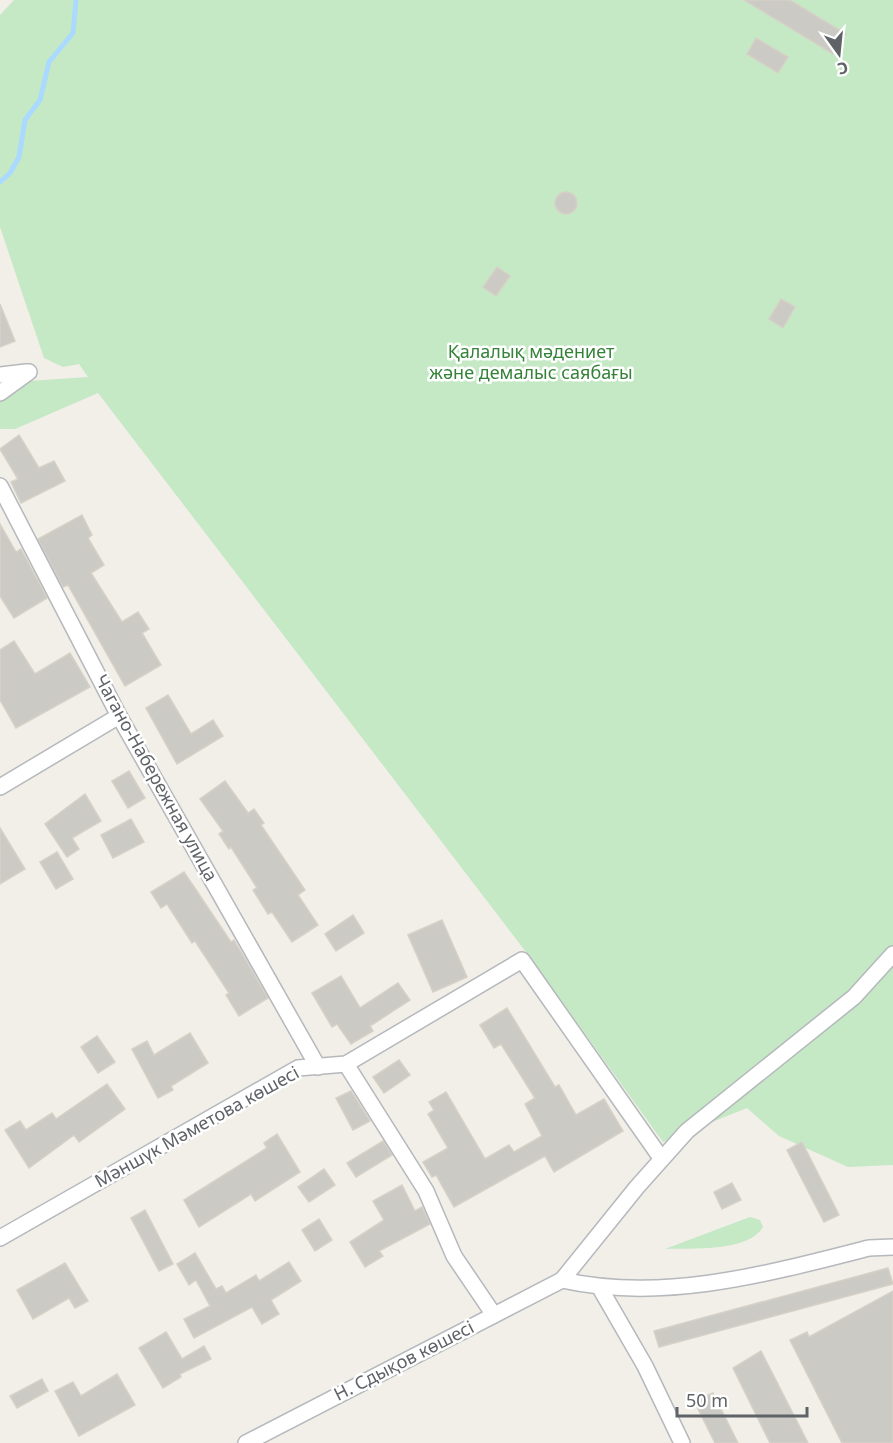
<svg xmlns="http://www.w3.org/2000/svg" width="893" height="1443" viewBox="0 0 893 1443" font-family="'Noto Sans',sans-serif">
  <rect width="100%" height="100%" fill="#f1efe8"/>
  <g fill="#c5e8c5">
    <path d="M14 0H893V1165L848 1167 779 1136 747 1108 663 1142 526 952 98 393 15 429H0V383L88 377 79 364 63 367 44 358 0 227V15Z"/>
    <path d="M750 1217 760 1220 763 1227C749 1252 692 1248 665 1249Z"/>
  </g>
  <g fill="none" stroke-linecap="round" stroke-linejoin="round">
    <path stroke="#aadaff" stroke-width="5" d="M0 182 10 173 19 157 25 120 40 100 49 62 73 33 76 0"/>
  </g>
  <g fill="#cccac5" stroke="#d6d1c6" stroke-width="1.5">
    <path d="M744 0H790L846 34 833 54Z"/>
    <path d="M756 38 788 57 778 73 747 54Z"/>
    <circle cx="566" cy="203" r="11"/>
    <path d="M497 267 510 276 496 296 483 287Z"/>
    <path d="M781 299 795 307 783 328 769 319Z"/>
    <path d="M0 304 15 341 0 347Z"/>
    <path d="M19 435 39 468 54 461 65 481 21 503 11 482 18 479 0 449Z"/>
    <path d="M82 515 92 535 88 538 104 565 91 573 122 622 138 612 149 629 142 633 161 665 125 686 68 585 63 587 38 539Z"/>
    <path d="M0 524 16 552 21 549 47 598 14 618 0 596Z"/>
    <path d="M14 641 35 674 70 653 90 687 16 728 0 700V650Z"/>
    <path d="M168 695 191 734 213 720 223 736 177 764 146 708Z"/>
    <path d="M129 771 145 798 128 808 112 781Z"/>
    <path d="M225 781 248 813 254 809 264 823 261 825 305 890 298 895 318 925 292 942 272 912 268 914 253 890 257 888 231 847 229 849 219 834 223 831 200 799Z"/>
    <path d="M85 794 101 821 72 838 79 849 67 857 45 824Z"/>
    <path d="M131 819 144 842 113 858 101 835Z"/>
    <path d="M0 828 25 869 0 884Z"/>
    <path d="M57 852 73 879 56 889 40 862Z"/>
    <path d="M184 872 231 942 234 940 268 998 239 1016 226 995 229 993 195 941 192 943 167 904 161 908 151 892Z"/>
    <path d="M353 915 364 933 336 951 325 934Z"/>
    <path d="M442 920 467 977 433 992 408 935Z"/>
    <path d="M341 976 360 1008 398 983 410 1000 370 1026 373 1031 351 1044 337 1024 332 1027 312 993Z"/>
    <path d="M507 1008 555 1087 559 1085 576 1115 604 1099 623 1131 554 1172 545 1156 454 1207 436 1175 432 1177 423 1162 448 1148 428 1114 434 1110 429 1102 446 1092 485 1159 509 1145 514 1152 542 1136 525 1104 535 1098 501 1044 494 1048 480 1025Z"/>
    <path d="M190 1033 208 1063 171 1086 173 1090 158 1098 132 1049 147 1041 154 1055Z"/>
    <path d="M97 1036 115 1062 98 1073 81 1047Z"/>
    <path d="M399 1060 410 1075 384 1093 373 1077Z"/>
    <path d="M107 1084 125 1109 79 1142 74 1135 29 1168 5 1130 20 1121 26 1130 52 1113 56 1119Z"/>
    <path d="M351 1091 370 1121 353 1130 336 1098Z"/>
    <path d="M277 1134 300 1172 255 1201 251 1194 199 1227 184 1200 267 1148 264 1143Z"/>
    <path d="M383 1141 392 1155 356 1177 347 1163Z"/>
    <path d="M802 1142 839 1215 824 1222 787 1150Z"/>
    <path d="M324 1169 335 1185 309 1202 298 1187Z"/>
    <path d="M732 1183 741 1200 722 1209 714 1192Z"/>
    <path d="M402 1185 415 1211 422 1207 430 1224 379 1251 383 1256 365 1267 350 1242 384 1220 373 1201Z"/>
    <path d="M145 1210 173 1264 159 1271 131 1218Z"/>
    <path d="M319 1219 332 1240 315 1251 302 1230Z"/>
    <path d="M195 1253 216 1289 222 1286 226 1293 256 1275 259 1281 289 1262 301 1281 271 1300 279 1314 262 1324 252 1307 194 1338 184 1319 210 1306 196 1280 189 1285 177 1264Z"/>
    <path d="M65 1263 88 1301 75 1308 69 1298 33 1319 17 1290Z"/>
    <path d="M888 1268 893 1284 659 1347 654 1331Z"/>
    <path d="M893 1291V1443H842L790 1340 807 1332 809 1337Z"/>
    <path d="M166 1332 182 1359 204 1346 211 1359 180 1374 181 1377 163 1388 139 1348Z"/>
    <path d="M761 1351 808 1443H770L733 1368Z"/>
    <path d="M117 1374 135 1405 79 1436 55 1391 73 1382 81 1396Z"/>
    <path d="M42 1379 48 1391 17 1408 10 1396Z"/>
    <path d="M713 1393 738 1443H715L694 1401Z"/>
  </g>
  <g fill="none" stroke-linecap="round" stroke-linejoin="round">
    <defs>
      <g id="minor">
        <path d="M0 375 26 372"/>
        <path d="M0 393 29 372"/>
        <path d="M0 486 119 716 318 1067"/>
        <path d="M0 787 119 716"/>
        <path d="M346 1064 426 1191 454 1256 494 1315"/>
        <path d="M0 1238 298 1068 346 1064 522 960 661 1158"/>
        <path d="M562 1280C665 1303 770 1273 869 1248L893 1247"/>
        <path d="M600 1288 645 1366 682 1443"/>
        <path d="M246 1443 562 1280 637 1187 687 1131 854 997 893 954"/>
      </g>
    </defs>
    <use href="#minor" stroke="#b5b8bc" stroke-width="18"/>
    <use href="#minor" stroke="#fff" stroke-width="15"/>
  </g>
  <g text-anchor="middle" stroke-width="5" stroke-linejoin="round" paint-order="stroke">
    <g font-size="18" fill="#348238" stroke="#fff">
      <text x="531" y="358">Қалалық мәдениет<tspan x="531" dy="21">және демалыс саябағы</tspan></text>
    </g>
    <g font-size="18" fill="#5f6368" stroke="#fff">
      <text transform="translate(156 778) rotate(61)" y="6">Чагано-Набережная улица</text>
      <text transform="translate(197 1127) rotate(-29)" y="6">Мәншүк Мәметова көшесі</text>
      <text transform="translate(404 1361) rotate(-27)" y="6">Н. Сдықов көшесі</text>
    </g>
  </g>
  <g transform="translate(839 54) rotate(165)" stroke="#ffffff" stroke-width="4.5" paint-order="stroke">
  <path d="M0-4.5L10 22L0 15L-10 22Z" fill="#5f6368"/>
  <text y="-9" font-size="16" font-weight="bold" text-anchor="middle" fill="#5f6368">С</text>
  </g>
  <path d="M677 1407v9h130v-9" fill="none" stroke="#5f6368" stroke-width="3"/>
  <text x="686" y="1407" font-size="18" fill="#5f6368" stroke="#ffffff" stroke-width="4.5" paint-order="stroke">50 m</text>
</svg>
